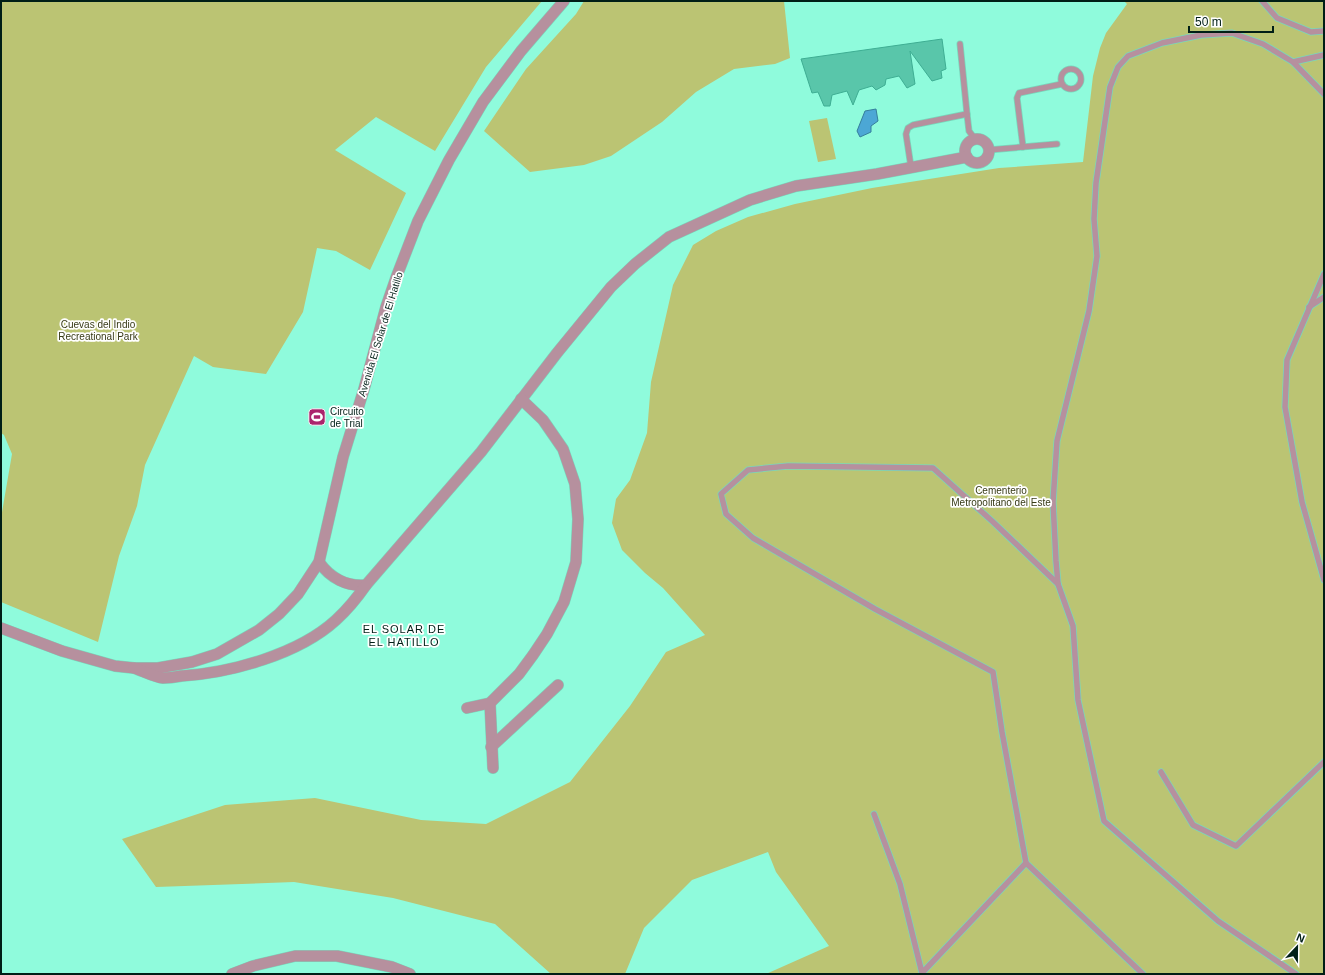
<svg xmlns="http://www.w3.org/2000/svg" width="1325" height="975" viewBox="0 0 1325 975" font-family="Arial,sans-serif">
  <rect width="100%" height="100%" fill="#8ffbdc"/>
  <g fill="#bbc473">
    <path d="M1 1H542L486 67 435 151 376 117 335 150 406 193 370 270 336 251 317 248 303 312 266 374 213 367 194 356 145 465 137 506 119 556 98 642 1 602V518L12 454 4 435 1 433Z"/>
    <path d="M584 1H784L790 58 775 64 734 69 696 92 662 122 611 156 584 165 530 172 484 131 526 69 576 14Z"/>
    <path d="M1124 1H1324V974H766L829 946 776 872 768 852 692 880 644 928 625 974H551L495 924 393 898 294 882 156 887 122 839 225 805 315 798 421 820 486 824 570 782 630 706 666 652 705 635 663 588 645 573 622 550 612 523 616 499 630 480 647 433 651 382 673 285 693 245 716 231 748 217 795 204 872 188 999 168 1083 162 1093 76 1100 48 1106 33 1127 4Z"/>
    <path d="M827 118 836 159 818 162 809 121Z"/>
  </g>
  <path fill="#4ca7d5" stroke="#357e9c" d="M876 109 878 121 871 126V132L860 137 857 131 865 111Z"/>
  <path fill="#59c6aa" stroke="#3eae93" d="M942 39 946 69 941 71 942 78 932 81 910 51 915 84 907 88 899 76 886 79 885 85 876 90 872 86 859 90 853 105 847 91 832 95 830 106H824L818 92 812 93 801 59Z"/>
  <g fill="none" stroke-linecap="round" stroke-linejoin="round">
    <defs>
      <g id="lane">
        <path d="M1262 1 1277 18 1311 32 1324 31"/>
        <path d="M960 44 967 114 969 131 975 139"/>
        <path d="M1293 62 1324 94"/>
        <circle cx="1071" cy="79" r="10"/>
        <path d="M1023 147 1017 98 1019 93 1062 84"/>
        <path d="M988 150 1057 144"/>
        <path d="M911 167 906 134 908 128 913 125 967 114"/>
        <path d="M1324 274 1287 360 1285 407 1302 502 1324 580"/>
        <path d="M1309 307 1324 297"/>
        <path d="M1058 584 1056 561 1053 502 1057 441 1089 311 1097 256 1094 219 1096 183 1110 87 1118 67 1128 56 1162 43 1201 35 1232 33 1263 44 1293 62 1324 55"/>
        <path d="M1161 772 1193 825 1236 846 1324 762"/>
        <path d="M874 814 900 884 922 973 1026 863 1002 732 993 672 875 609 753 538 726 514 721 494 748 470 788 466 933 468 992 521 1058 584 1073 626 1078 700 1104 821 1218 921 1296 974"/>
        <path d="M1026 863 1143 974"/>
      </g>
      <g id="street">
        <circle cx="977" cy="151" r="12"/>
        <path d="M319 562C330 578 347 587 366 585"/>
        <path d="M1 628 62 651 115 666 134 668H158L192 662 217 654 259 630 279 614 298 594 319 562 343 457 364 389 386 307 396 278 418 221 449 160 483 102 521 51 564 1"/>
        <path d="M134 668C143 671 154 677 163 678 169 678 176 677 181 676 231 673 299 654 336 620 348 609 357 598 366 585L481 452 557 353 611 287 635 264 669 237 750 200 796 186 877 174 967 157"/>
        <path d="M490 703 493 768"/>
        <path d="M467 708 490 703 519 674 533 655 547 634 564 602 576 562 578 519 575 484 563 449 543 420 521 399"/>
        <path d="M491 747 558 685"/>
        <path d="M232 974 253 966 295 956H337L392 967 410 974"/>
      </g>
    </defs>
    <use href="#lane" stroke="#78d8bc" stroke-width="7"/>
    <use href="#street" stroke="#78d8bc" stroke-width="12"/>
    <use href="#lane" stroke="#b6909e" stroke-width="5.5"/>
    <use href="#street" stroke="#b6909e" stroke-width="11"/>
  </g>
  <defs>
    <symbol id="stadium-square" viewBox="-11 -11 22 22"><rect x="-9" y="-9" width="18" height="18" rx="4" fill="#ab246c" stroke="#fff"/><path d="M0-5a6.5 5 0 1 0 0 10a6.5 5 0 1 0 0-10ZM-3.5-1.8h7v3.6h-7Z" fill="#fff"/></symbol>
  </defs>
  <g fill-rule="evenodd">
    <use href="#stadium-square" x="307" y="407" width="20" height="20"/>
  </g>
  <g text-anchor="middle" stroke-width="3.5" stroke-linejoin="round" paint-order="stroke">
    <g font-size="10" fill="#383b17" stroke="#fff">
      <text x="98" y="328">Cuevas del Indio<tspan x="98" dy="12">Recreational Park</tspan></text>
      <text x="1001" y="494">Cementerio<tspan x="1001" dy="12">Metropolitano del Este</tspan></text>
    </g>
    <g font-size="10" fill="#001e16" stroke="#fff">
      <text transform="translate(380 334) rotate(-73)" y="4">Avenida El Solar de El Hatillo</text>
    </g>
    <g font-size="10" fill="#001e16" stroke="#fff" text-anchor="start">
      <text x="330" y="415">Circuito<tspan x="330" dy="12">de Trial</tspan></text>
    </g>
    <g font-size="11" letter-spacing="1" fill="#001e16" stroke="#fff">
      <text x="404" y="633">EL SOLAR DE<tspan x="404" dy="13">EL HATILLO</tspan></text>
    </g>
  </g>
  <rect width="1325" height="975" fill="none" stroke="#001e16" stroke-width="4"/>
  <g transform="translate(1297 947) rotate(22)" stroke="#ffffff" stroke-width="3" paint-order="stroke">
  <path d="M0-3L7 15L0 10L-7 15Z" fill="#001e16"/>
  <text y="-6" font-size="11" font-weight="bold" text-anchor="middle" fill="#001e16">N</text>
  </g>
  <path d="M1189 26v6h84v-6" fill="none" stroke="#001e16" stroke-width="2"/>
  <text x="1195" y="26" font-size="12" fill="#001e16" stroke="#ffffff" stroke-width="3" paint-order="stroke">50 m</text>
</svg>
